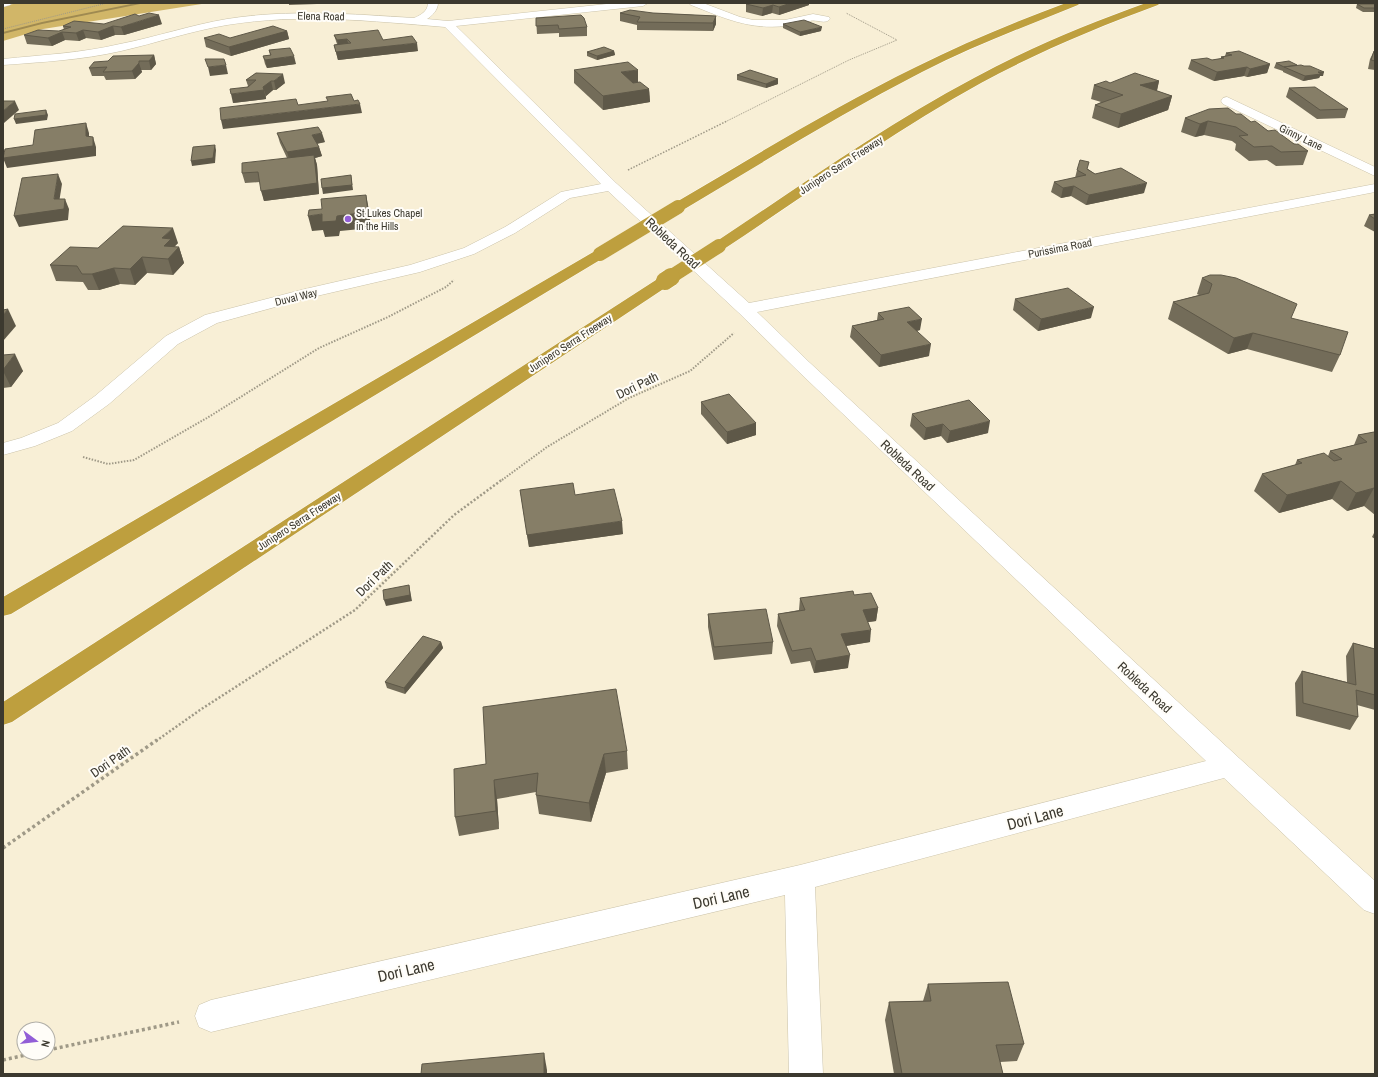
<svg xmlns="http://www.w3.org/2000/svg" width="1378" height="1077" viewBox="0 0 1378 1077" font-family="'Archivo Narrow',sans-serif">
  <rect width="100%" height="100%" fill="#f8efd6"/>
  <path fill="#d1b668" d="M18 3H208L43 29 3 41V6Z"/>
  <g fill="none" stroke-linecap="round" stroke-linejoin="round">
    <path fill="#9f8a51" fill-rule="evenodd" d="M136 3H145L42 24 3 34V32L42 22Z"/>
    <defs>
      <g id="minor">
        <path d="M3 3H12L10 5 3 7Z"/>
        <path d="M428 3H438C438 10 432 16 427 19L448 21 616 3H648L643 6 456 26 616 183 749 303 1375 184V192L757 312 809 362 1239 758 1375 881V914L1364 910 1224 778 815 887 823 1074H789L785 895 211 1032 199 1027 195 1016 199 1005 211 1000 800 865 1206 761 797 370 739 313 608 191 570 198 515 233 474 254 420 272 308 298 217 323 178 344 109 404 72 431 35 446 3 455V443L21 438 58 423 95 396 166 336 205 315 305 289 410 265 464 248 505 227 561 192 601 184 445 27C371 21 301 13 227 25 191 31 156 43 121 51 82 60 42 62 3 65V59C42 55 82 53 120 44 156 37 191 25 227 19 290 9 351 14 414 18 421 15 428 11 428 3Z"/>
        <path d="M689 3H703L740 17 753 20H785L813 14 829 17 830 19C825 25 817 19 810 21 802 22 794 25 786 26 749 30 724 18 691 5Z"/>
        <path d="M1227 97 1375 167V176L1223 104 1221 101 1223 98Z"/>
      </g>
      <g id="highway">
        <path d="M1066 3H1080L1078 5C1026 26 973 46 922 72 840 114 762 163 683 210L678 211 673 210 671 207 673 204C753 157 832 108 916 67 964 43 1015 22 1066 3Z"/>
        <path d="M1146 3H1160L1158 5C1098 27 1038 52 981 83 892 132 809 193 724 249L719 251 714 249 711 246 714 243C799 187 883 126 974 78 1029 48 1087 24 1146 3Z"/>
        <path d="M600 249 605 251 608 254 605 257 11 614 3 616V597L595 251Z"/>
        <path d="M665 276 671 278 673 281 671 284 12 722 3 725V702L659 278Z"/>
      </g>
    </defs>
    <use href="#minor" stroke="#cbc3aa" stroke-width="1"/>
    <use href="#highway" stroke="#fff" stroke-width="1"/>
    <g stroke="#9f9987" stroke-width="1" stroke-dasharray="1 1" stroke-linecap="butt">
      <path d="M3 29 107 3"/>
      <path d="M725 122 849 60 897 40 846 13"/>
    </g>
    <path stroke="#9f9987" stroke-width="1.5" stroke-dasharray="1.5 1.5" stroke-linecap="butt" d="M628 170 727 121"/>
    <g stroke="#9f9987" stroke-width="2" stroke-dasharray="1.5 1.5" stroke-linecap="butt">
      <path d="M83 457 108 464 134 460 207 418 319 348 388 317 446 287 454 280"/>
      <path d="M502 480 547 447 629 398 690 371 734 333"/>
    </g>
    <path stroke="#9f9987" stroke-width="2.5" stroke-dasharray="2 2" stroke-linecap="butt" d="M156 741 200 710 355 610 454 515 503 479"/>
    <g stroke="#9f9987" stroke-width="3.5" stroke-dasharray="3 3" stroke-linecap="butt">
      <path d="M3 848 157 740"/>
      <path d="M48 1050 179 1022"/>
      <path d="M3 1060 35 1053"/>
    </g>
    <use href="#minor" fill="#fff" fill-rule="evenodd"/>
    <use href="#highway" fill="#be9f3e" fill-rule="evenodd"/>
    <defs>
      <g id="highway-bridge-far1">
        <path d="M600 254 678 207"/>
        <path d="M669 278 719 246"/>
      </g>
      <path id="highway-bridge" d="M665 281 671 277"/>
    </defs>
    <use href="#highway-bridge-far1" stroke="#fff" stroke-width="14" stroke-linecap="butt"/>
    <use href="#highway-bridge" stroke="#fff" stroke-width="19" stroke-linecap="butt"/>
    <use href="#highway-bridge-far1" stroke="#be9f3e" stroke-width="14"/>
    <use href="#highway-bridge" stroke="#be9f3e" stroke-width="18"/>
  </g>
  <g fill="#736c59">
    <path d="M289 3H317V4L289 5Z"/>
    <path d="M749 3H809V5L779 15 772 13 762 16 746 12V4Z"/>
    <path d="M1357 4H1375V12H1363L1356 8Z"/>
    <path d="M620 13H653L716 16V24L713 31 637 30V25L620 21Z"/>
    <path d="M536 18 587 27V36L559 37V33L537 34Z"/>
    <path d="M104 24H162L124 35H115L101 40 86 38 79 41 65 40 52 46 27 44 24 35 59 31 64 30 63 26Z"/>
    <path d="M783 24 821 31 800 36 783 28Z"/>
    <path d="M287 31 289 39 231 56 206 47 204 38H230Z"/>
    <path d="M334 35 383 40 418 51 338 60 334 45 337 44Z"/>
    <path d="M269 50 296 64 267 68 265 64 263 56 270 55Z"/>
    <path d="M614 51 615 55 597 60 587 56V52Z"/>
    <path d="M1374 51H1375V70L1368 69 1370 59Z"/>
    <path d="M1226 53 1270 64 1267 73 1247 77 1244 76 1214 81 1188 69 1191 60H1212L1221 59V57L1225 56Z"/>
    <path d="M154 55 156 64 151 70H141L142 72 135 79 106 80 104 76H92L89 68 108 61Z"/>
    <path d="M1276 63 1297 66 1323 76H1320L1319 78 1303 81 1283 72V71L1274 68Z"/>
    <path d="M574 70 638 82 649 89 650 102 603 110 574 83Z"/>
    <path d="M256 73 285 83 276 90H273L266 96V99L233 103 248 86 246 80Z"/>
    <path d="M737 75 778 79V84L766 88 737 80Z"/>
    <path d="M1159 81 1157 91 1172 96 1168 110 1118 128 1092 118 1095 105 1101 102 1091 99 1094 85 1110 83Z"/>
    <path d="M1289 88 1348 109 1345 118 1317 119 1286 97Z"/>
    <path d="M1236 114 1308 151 1303 165 1276 166 1267 160 1249 161 1235 150 1236 144 1232 141 1204 135 1195 137 1181 132 1185 118Z"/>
    <path d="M277 133 325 142 317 144 319 147 322 156 315 158 317 165 319 194 264 201 260 182 245 183 242 173 287 158 280 143Z"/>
    <path d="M1088 169 1095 174 1144 193 1086 205 1071 196 1061 198 1051 192 1054 182 1075 178 1077 170Z"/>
    <path d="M1375 214V232L1364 226 1369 215Z"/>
    <path d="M178 243 174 247H179L184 263 173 275 147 273 135 285 120 284 99 290H88L83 282 56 281 50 265 98 248Z"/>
    <path d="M1202 278 1291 318 1340 355 1332 372 1247 349 1228 354 1168 319 1173 302 1199 295 1197 294Z"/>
    <path d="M1015 299 1091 318 1038 331 1013 310Z"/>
    <path d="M878 313 920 330 917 331 929 356 879 367 850 337 852 326 877 320Z"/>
    <path d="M3 355 23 371 11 387 3 388Z"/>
    <path d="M701 402 756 423V435L727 444 701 414Z"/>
    <path d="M912 414 988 433 947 443 941 436 924 440 910 426Z"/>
    <path d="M1375 432V515L1364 506 1347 511 1332 499 1279 513 1254 491 1262 474 1295 465 1297 460 1328 456 1330 451 1354 445 1358 435Z"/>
    <path d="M520 490 575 495 623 534 529 547Z"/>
    <path d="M1375 531V539L1372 537Z"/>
    <path d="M854 595 878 608 876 621 868 622 870 642 846 646 848 668 814 673 810 661 791 664 777 626 778 614 799 610 800 598Z"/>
    <path d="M708 614 773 642 772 654 714 660 708 627Z"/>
    <path d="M441 642 443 648 405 694 387 688 385 682Z"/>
    <path d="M1353 643 1375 649V710L1357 705 1358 717 1350 730 1296 716 1295 683 1302 671 1347 682 1346 656Z"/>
    <path d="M627 751 628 769 606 773 591 822 539 814 536 795V792L497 799 499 829 459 836 455 817 486 764Z"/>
    <path d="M928 984 1024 1044 1017 1061 1000 1062 1003 1074H894L885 1020 889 1002 923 1001Z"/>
  </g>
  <g fill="#5e5848">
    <path d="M791 3H809V5L779 15V7Z"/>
    <path d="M773 5 772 13 762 16 763 8Z"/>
    <path d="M159 15 162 24 124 35 121 27Z"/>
    <path d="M716 16V24L713 31V23Z"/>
    <path d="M113 26 115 35 101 40 98 32Z"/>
    <path d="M822 27 821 31 800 36V32Z"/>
    <path d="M83 30 86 38 79 41 76 33Z"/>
    <path d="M287 31 289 39 231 56 229 47Z"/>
    <path d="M62 32 65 40 52 46 48 38Z"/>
    <path d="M347 39 349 47 339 48 337 40Z"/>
    <path d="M417 43 418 51 338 60 336 52Z"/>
    <path d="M614 51 615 55 597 60V56Z"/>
    <path d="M154 55 156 64 151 70 149 61Z"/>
    <path d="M294 56 296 64 267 68 265 60Z"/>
    <path d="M139 63 142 72 135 79 132 71Z"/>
    <path d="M1270 64 1267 73 1247 77 1250 69Z"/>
    <path d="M226 65 228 74 210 76 208 67Z"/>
    <path d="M1297 65 1295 69 1284 67 1283 71 1284 67Z"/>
    <path d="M1247 67 1244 76 1214 81 1217 72Z"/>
    <path d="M638 70V83L622 85 621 72Z"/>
    <path d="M1318 72H1324L1323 76H1320L1319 78 1303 81 1305 76Z"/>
    <path d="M283 74 285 83 276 90 274 81Z"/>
    <path d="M778 79V84L766 88V84Z"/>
    <path d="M271 81 273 90 266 96 263 87Z"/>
    <path d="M1159 81 1156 94 1140 85Z"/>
    <path d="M649 89 650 102 603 110V96Z"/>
    <path d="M264 90 266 99 233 103 231 94Z"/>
    <path d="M1172 96 1168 110 1118 128 1121 114Z"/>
    <path d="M15 101 19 110 4 123 3 120V111Z"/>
    <path d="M360 104 362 113 223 129 221 120Z"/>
    <path d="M46 110 48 115 47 120 16 124 14 119Z"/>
    <path d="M1208 121 1204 135 1195 137 1200 124Z"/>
    <path d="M86 123 89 133V145L86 136Z"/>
    <path d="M322 133 325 142 314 144 312 135Z"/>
    <path d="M93 137 96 147V156L7 168 3 158Z"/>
    <path d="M215 145 216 150 215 163 192 166 191 161Z"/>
    <path d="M319 147 322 156 315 158 317 165 319 194 264 201 261 191 290 162 287 152Z"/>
    <path d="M58 174 62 184 58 209 54 199Z"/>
    <path d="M351 175 353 190 323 194 322 188Z"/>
    <path d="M1147 183 1144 193 1086 205 1089 195Z"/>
    <path d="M1074 186 1071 196 1061 198 1063 188Z"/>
    <path d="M366 195 369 210 371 228 340 231 339 236 325 237 323 230 312 231 308 216 322 214 337 216Z"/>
    <path d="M65 199 69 209 68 220 19 227 14 216Z"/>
    <path d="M173 228 178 243 174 247H179L184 263 173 275 164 246 162 238Z"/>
    <path d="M142 257 147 273 135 285 130 269Z"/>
    <path d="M114 268 120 284 99 290 92 274Z"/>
    <path d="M1094 307 1091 318 1038 331 1041 319Z"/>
    <path d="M8 309 16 326 3 341V315Z"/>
    <path d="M922 319 920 330 905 333 907 322Z"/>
    <path d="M1253 333 1247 349 1228 354 1234 338Z"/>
    <path d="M931 344 929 356 879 367 881 355Z"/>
    <path d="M15 354 23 371 11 387 3 371V370Z"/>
    <path d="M990 421 988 433 947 443 950 431Z"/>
    <path d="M756 423V435L727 444V432Z"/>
    <path d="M943 424 941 436 924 440 926 428Z"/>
    <path d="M1341 481 1332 499 1279 513 1287 495Z"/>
    <path d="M1374 488 1364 506 1347 511 1356 493Z"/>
    <path d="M622 521 623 534 529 547 527 535Z"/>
    <path d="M409 585 412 601 386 606 384 600Z"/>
    <path d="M878 608 876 621 861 623 863 610Z"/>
    <path d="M871 630 870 642 839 647 841 634Z"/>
    <path d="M441 642 443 648 405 694 404 688Z"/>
    <path d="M850 655 848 668 814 673 816 661Z"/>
    <path d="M604 754 606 773 591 822 589 803Z"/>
    <path d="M494 780 497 799 499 829 496 811Z"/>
    <path d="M544 1053 547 1070V1074H544Z"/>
  </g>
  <g fill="#867e67" stroke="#5e5848">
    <path d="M749 3H791L779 7 773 5 763 8 746 4Z"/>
    <path d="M1357 4H1375V8H1364Z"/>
    <path d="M630 10 653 13 716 16 713 23 637 22 640 17 620 13Z"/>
    <path d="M149 13 159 15 121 27 113 26 98 32 83 30 76 33 62 32 48 38 24 35 38 30 59 31 71 27 63 26 74 21 104 24 135 14 139 16Z"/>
    <path d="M581 15 584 18 587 27 559 29 558 25 536 26V18Z"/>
    <path d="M804 20 822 27 800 32 783 24Z"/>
    <path d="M273 26 287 31 229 47 204 38 219 34 230 38Z"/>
    <path d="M378 30 383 40 412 36 417 43 336 52 334 45 351 43 347 39 337 40 334 35Z"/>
    <path d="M604 47 614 51 597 56 587 52Z"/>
    <path d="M290 48 294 56 265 60 263 56 271 55 269 50Z"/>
    <path d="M1239 51 1270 64 1250 69 1247 67 1217 72 1191 60 1207 58 1212 60 1224 58 1221 57 1232 55 1226 53Z"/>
    <path d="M1374 51H1375V61L1371 60Z"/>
    <path d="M154 55 149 61H139V63L132 71 103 72 107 67 89 68 94 62 108 61 113 56Z"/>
    <path d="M205 59H224L226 65 208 67Z"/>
    <path d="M1289 61 1297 65 1284 67 1276 63Z"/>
    <path d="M628 62 638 70 621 72 633 83 640 82 649 89 603 96 574 70Z"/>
    <path d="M1301 65 1304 66H1310L1324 72H1318L1321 74 1305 76 1284 67Z"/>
    <path d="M750 70 778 79 766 84 737 75Z"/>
    <path d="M256 73 283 74 274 81H271L263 87 264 90 231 94 230 89 248 87 256 80H246Z"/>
    <path d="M1135 73 1159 81 1140 85 1172 96 1121 114 1095 105 1123 95 1094 85 1106 81 1110 83Z"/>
    <path d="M1315 87 1348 109 1320 110 1289 88Z"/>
    <path d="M351 94 354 101 358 100 360 104 221 120 220 108 296 99 298 105 328 101 326 97Z"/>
    <path d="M3 101H15L3 111Z"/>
    <path d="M1228 108 1236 114H1241L1251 122 1255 121 1268 131 1275 130 1294 144H1298L1308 151 1281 152 1272 146 1254 147 1239 136 1248 135 1236 127 1208 121 1200 124 1185 118 1209 109Z"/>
    <path d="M46 110V115L14 119 15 114Z"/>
    <path d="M86 123V136L93 137V146L3 158 5 149 33 145 35 130Z"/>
    <path d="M318 127 322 133 312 135 319 147 287 152 277 133Z"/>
    <path d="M215 145 213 158 191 161 193 147Z"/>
    <path d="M314 155 317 183 261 191 258 172 242 173V163Z"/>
    <path d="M1080 160 1089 162 1087 169 1095 174 1121 168 1147 183 1089 195 1074 186 1063 188 1054 182 1086 175 1077 170Z"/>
    <path d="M58 174 54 199H65L64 209 14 216 22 178Z"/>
    <path d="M351 175 352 185 322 188 321 179Z"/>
    <path d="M366 195 368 212 337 216 336 221 322 222V214L308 216 309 210 322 209 321 199Z"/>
    <path d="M1375 214V219L1369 215Z"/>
    <path d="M123 226 173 228 162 238 171 239 164 246 179 247 168 259 142 257 130 269 114 268 92 274H82L77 266 50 265 70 247 98 248Z"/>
    <path d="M1210 275H1221L1236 278 1297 304 1291 318 1348 332 1340 355 1253 333 1234 338 1173 302 1209 293 1212 284 1202 278Z"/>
    <path d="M1068 288 1094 307 1041 319 1015 299Z"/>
    <path d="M909 307 922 319 907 322 931 344 881 355 852 326 884 319 878 313Z"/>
    <path d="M8 309 3 315V310Z"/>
    <path d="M15 354 3 370V355Z"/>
    <path d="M729 394 756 423 727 432 701 402Z"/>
    <path d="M969 400 990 421 950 431 943 424 926 428 912 414Z"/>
    <path d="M1374 432H1375V489L1374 488 1356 493 1341 481 1287 495 1262 474 1302 463 1297 460 1324 453 1334 461 1342 459 1330 451 1367 442 1358 435Z"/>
    <path d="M573 483 575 495 614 489 622 521 527 535 520 490Z"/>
    <path d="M409 585 410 595 384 600 383 590Z"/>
    <path d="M853 591 854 595 871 593 878 608 863 610 871 630 841 634 850 655 816 661 811 648 792 651 778 614 805 610 800 598Z"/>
    <path d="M766 609 773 642 714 647 708 614Z"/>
    <path d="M423 636 441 642 404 688 385 682Z"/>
    <path d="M1353 643 1375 649V695L1356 690 1358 717 1303 703 1302 671 1356 685Z"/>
    <path d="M616 689 627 751 604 754 589 803 536 795 538 773 494 780 496 811 455 817 454 769 486 764 483 707Z"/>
    <path d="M1008 982 1024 1044 996 1045 1003 1074H902L889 1002 931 1001 928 984Z"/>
    <path d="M544 1053V1074H421L422 1064Z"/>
  </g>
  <circle fill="#925ed7" stroke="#fffdf8" stroke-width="1.5" cx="348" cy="219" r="4"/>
  <g text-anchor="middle" stroke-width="4" stroke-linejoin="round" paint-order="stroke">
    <g font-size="11" fill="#3c392f" stroke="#fffdf8">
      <text transform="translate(321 16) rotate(1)" y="4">Elena Road</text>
      <text transform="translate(1301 137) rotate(26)" y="4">Ginny Lane</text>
      <text transform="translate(841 165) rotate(-33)" y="4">Junipero Serra Freeway</text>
      <text transform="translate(1060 248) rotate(-11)" y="4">Purissima Road</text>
      <text transform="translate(296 297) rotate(-14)" y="4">Duval Way</text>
      <text transform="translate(570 343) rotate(-33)" y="4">Junipero Serra Freeway</text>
      <text transform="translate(299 521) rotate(-33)" y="4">Junipero Serra Freeway</text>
    </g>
    <g font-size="11" fill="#3c392f" stroke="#fffdf8" text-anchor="start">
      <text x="356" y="217">St Lukes Chapel<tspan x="356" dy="13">in the Hills</tspan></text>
    </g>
    <g font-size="13" fill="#3c392f" stroke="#fffdf8">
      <text transform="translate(673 243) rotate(43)" y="5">Robleda Road</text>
      <text transform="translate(637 385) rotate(-26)" y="5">Dori Path</text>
      <text transform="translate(908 465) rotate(43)" y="5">Robleda Road</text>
      <text transform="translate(374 578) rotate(-44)" y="5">Dori Path</text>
      <text transform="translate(1145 687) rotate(43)" y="5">Robleda Road</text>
      <text transform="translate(110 761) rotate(-35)" y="5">Dori Path</text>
    </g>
    <g font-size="16" fill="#3c392f" stroke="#fffdf8">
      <text transform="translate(1035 817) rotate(-15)" y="6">Dori Lane</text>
      <text transform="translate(721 897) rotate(-13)" y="6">Dori Lane</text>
      <text transform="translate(406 970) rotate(-13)" y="6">Dori Lane</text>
    </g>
  </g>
  <rect width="1378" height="1077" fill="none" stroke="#3c392f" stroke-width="8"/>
  <g transform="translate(36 1041) rotate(105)"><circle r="19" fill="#fffdf8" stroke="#b1afa8"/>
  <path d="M0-3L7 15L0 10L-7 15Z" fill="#925ed7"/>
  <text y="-6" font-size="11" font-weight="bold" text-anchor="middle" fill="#3c392f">N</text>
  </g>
</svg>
